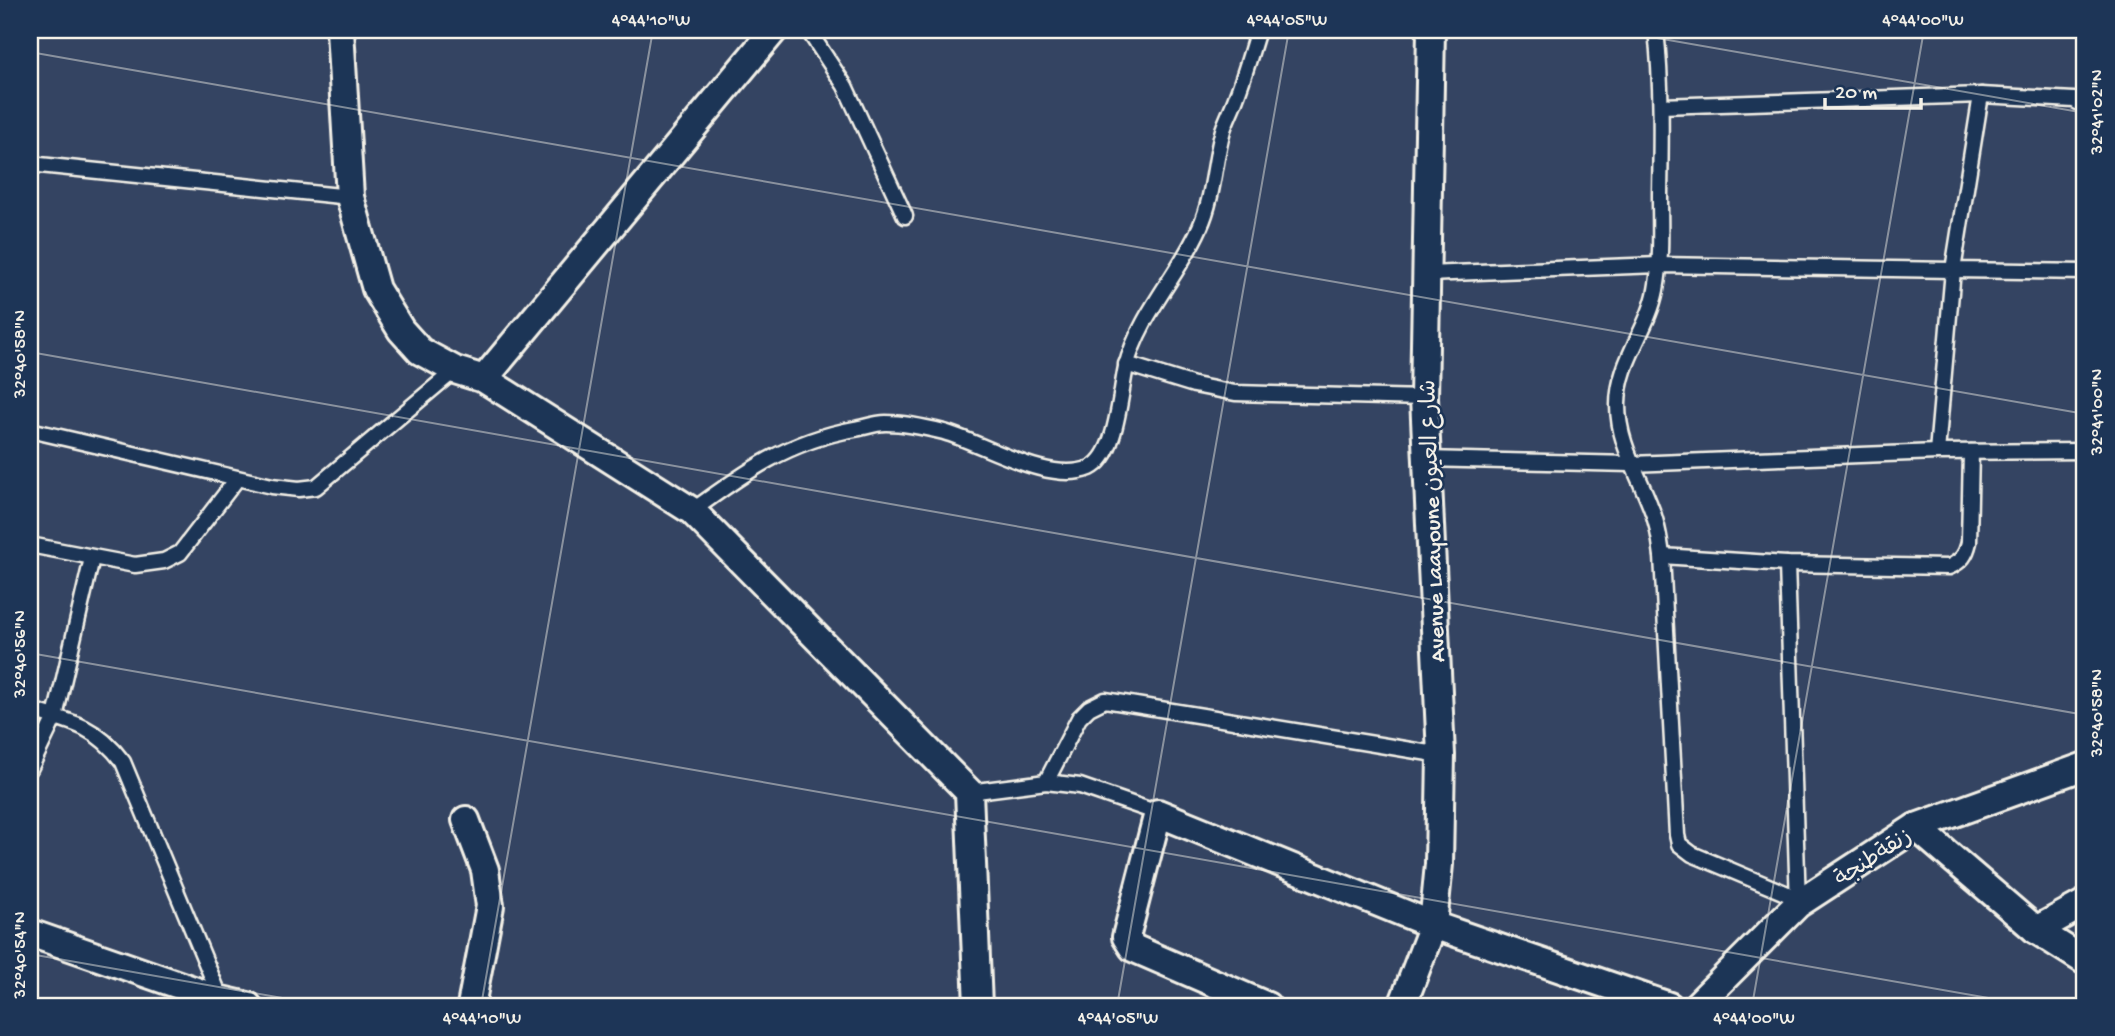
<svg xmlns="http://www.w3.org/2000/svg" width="2115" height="1036" viewBox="0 0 2115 1036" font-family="'Gochi Hand','Playpen Sans Arabic',sans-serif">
  <rect width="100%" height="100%" fill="#344462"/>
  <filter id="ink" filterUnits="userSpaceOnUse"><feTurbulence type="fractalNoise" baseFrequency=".0143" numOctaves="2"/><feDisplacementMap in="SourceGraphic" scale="14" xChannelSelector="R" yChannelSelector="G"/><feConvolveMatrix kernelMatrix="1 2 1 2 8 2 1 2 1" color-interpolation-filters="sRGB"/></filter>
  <g filter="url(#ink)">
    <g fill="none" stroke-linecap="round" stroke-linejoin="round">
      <defs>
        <g id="service">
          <path d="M808 30 845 86 905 216"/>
          <path d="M1656 30C1662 85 1661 139 1660 194 1660 226 1662 258 1656 290 1648 331 1618 361 1618 405 1618 442 1637 471 1650 505 1657 521 1660 539 1662 556L1677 835 1679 844 1692 854 1797 898"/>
          <path d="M1981 95 1953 270 2085 272"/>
          <path d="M1661 106 1981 95 2074 100 2085 106"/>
          <path d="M30 164 350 197"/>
          <path d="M1427 274 1659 265 1953 270 1937 452"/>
          <path d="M1126 364 1194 385 1235 393 1424 398"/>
          <path d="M30 430 272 486 299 489 316 487 455 370"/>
          <path d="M1426 459 1631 464 1937 452 2085 451"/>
          <path d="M692 511C745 472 788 441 855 429 865 427 876 423 886 423 902 423 928 428 944 432 983 443 1049 485 1090 468 1117 456 1120 393 1126 367 1139 315 1179 275 1200 227 1214 196 1214 162 1223 130 1227 118 1233 107 1237 95 1245 74 1251 52 1258 30"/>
          <path d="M30 545 135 565 164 561 180 553 237 479"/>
          <path d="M1662 556 1787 564 1949 567C1962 561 1966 555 1969 542L1971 452"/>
          <path d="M1787 564 1798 904"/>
          <path d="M30 710C71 721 96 726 123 762L221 999"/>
          <path d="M30 769 55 717 92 558"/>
          <path d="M1046 782 1079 718 1089 708 1105 700 1441 755"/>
          <path d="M969 792 1046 782 1080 786 1158 813"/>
        </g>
        <g id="minor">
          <path d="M340 30 350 197 376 289 401 330 420 351 455 370 484 379 692 511 969 792 978 1006"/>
          <path d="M484 379 774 30"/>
          <path d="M466 820 485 870 490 906 471 1006"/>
          <path d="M1916 827 2036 930 2085 961"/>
          <path d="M2036 930 2085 903"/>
          <path d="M30 933 222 1000 248 1006"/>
          <path d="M1267 1006 1133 948 1126 937 1158 813 1433 925 1669 1006"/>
          <path d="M1402 1006 1433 925 1439 864 1441 755 1424 398 1431 30"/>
          <path d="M1696 1006 1798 904 1916 827 2085 766"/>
        </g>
      </defs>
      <use href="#service" stroke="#f4f1e8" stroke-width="19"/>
      <use href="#minor" stroke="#f4f1e8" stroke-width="32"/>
      <use href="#service" stroke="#1d3557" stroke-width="14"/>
      <use href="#minor" stroke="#1d3557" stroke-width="26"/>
    </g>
  </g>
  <path fill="none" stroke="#f4f1e8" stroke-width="2" stroke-opacity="0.45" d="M1611 30 2085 113M30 52 2085 414M30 352 2085 715M30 653 2034 1006M30 954 328 1006M481 1006 653 30M1117 1006 1289 30M1752 1006 1924 30"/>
  <g text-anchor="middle" stroke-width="5" stroke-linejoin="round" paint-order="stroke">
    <g font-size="23" fill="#f4f1e8" stroke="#1d3557">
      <text transform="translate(1431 521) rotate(-92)" y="8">Avenue Laayoune شارع العيون</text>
      <text transform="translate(1872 856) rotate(-33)" y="8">زنقةطنجة</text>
    </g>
  </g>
  <rect width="2115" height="1036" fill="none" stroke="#1d3557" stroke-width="77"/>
  <path d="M1825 98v10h96v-10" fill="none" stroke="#f4f1e8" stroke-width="3.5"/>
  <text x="1835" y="98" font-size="21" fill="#f4f1e8" stroke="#1d3557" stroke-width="5" paint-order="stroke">20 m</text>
  <rect x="38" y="38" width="2038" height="960" fill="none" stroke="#f4f1e8" stroke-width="2.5"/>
  <g font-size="18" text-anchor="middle" fill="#f4f1e8">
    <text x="651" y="25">4°44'10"W</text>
    <text x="1287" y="25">4°44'05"W</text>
    <text x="1923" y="25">4°44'00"W</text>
    <text transform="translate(2096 112) rotate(-90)" y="6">32°41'02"N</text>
    <text transform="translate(19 354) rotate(-90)" y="6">32°40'58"N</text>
    <text transform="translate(2096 412) rotate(-90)" y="6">32°41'00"N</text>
    <text transform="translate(19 654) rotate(-90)" y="6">32°40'56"N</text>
    <text transform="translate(2096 713) rotate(-90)" y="6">32°40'58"N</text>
    <text transform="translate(19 955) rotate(-90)" y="6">32°40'54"N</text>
    <text x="482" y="1023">4°44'10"W</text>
    <text x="1118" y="1023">4°44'05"W</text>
    <text x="1754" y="1023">4°44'00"W</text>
  </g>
</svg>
